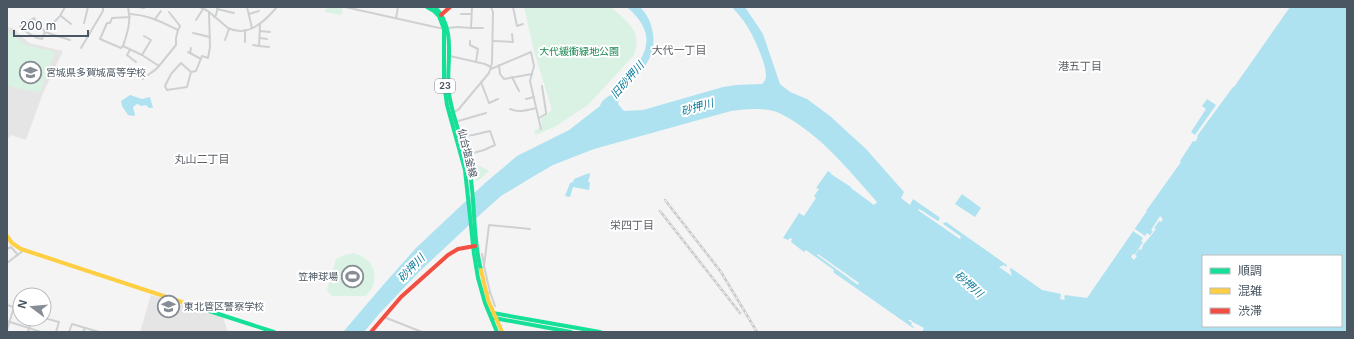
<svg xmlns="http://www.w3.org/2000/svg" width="1354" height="339" viewBox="0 0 1354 339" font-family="Inter,'Noto Sans JP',sans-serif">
  <rect width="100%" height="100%" fill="#f4f4f4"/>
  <g fill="#e6e5e6">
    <path d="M7 27 13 28 29 43 63 51 43 93 26 140 11 135 7 140Z"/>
    <path d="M151 295 223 317 228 332H140Z"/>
  </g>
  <g fill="#d9f2e3">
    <path d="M328 7H343L341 15 324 12Z"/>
    <path d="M524 7H611C627 22 643 31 634 55L588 105 556 126 536 135 534 131 542 126 541 119 552 110 534 51Z"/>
    <path d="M7 32H9L26 45 55 52 40 92 16 88 7 85Z"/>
    <path d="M480 166 489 171 479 180 476 181 475 167Z"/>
    <path d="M354 253C359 255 364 257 368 261 378 270 376 289 365 296H332L327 290 336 259 344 255Z"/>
  </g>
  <g fill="#aee2f0" fill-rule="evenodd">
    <path d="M627 7H640C646 13 650 20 652 29 660 62 634 75 619 99L618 104 624 111 643 110 723 87 736 85 762 84C765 81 766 79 766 76 766 63 754 37 747 26 743 19 737 13 732 7H745L763 34 780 84 790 92 807 99 830 116 866 149 904 192 901 198 910 205 913 199 939 217 940 219 938 222 921 210H918L960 239V236L943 224 944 222H946L1007 265 1006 267 1004 265 999 267 1012 276 1010 269 1011 268 1042 290 1061 294 1060 299 1065 300V299L1064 298 1065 295 1087 298 1147 211H1146L1181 162 1180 161 1193 141 1195 142 1198 137 1197 136 1233 87H1234L1290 7H1347V332H922L924 328 911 321 912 320H908L912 323 911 325 914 327 913 328 833 272 834 270 806 250 804 252 791 242 792 239 790 238 788 240 783 238 799 213 804 216 816 198 814 196 819 189 816 188 828 171 831 173V174L851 187V188L874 205 877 202C852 174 829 145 798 124 791 119 782 114 774 111 759 108 746 109 731 111L594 149 553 165 534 176 501 196 483 212 420 271 379 314 364 332H343L384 284 416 248 485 183 517 156 569 130 600 106C601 101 607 97 611 95 637 65 667 42 627 7ZM1203 256H1341V326H1203Z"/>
    <path d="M130 95 142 99 150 97 153 108H149L146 105 142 106 137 104 133 107 135 115 134 116 128 115 122 106 121 101Z"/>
    <path d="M1207 99 1216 105 1195 135 1191 132 1206 109 1202 106Z"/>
    <path d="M589 173 590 175 588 182H590L589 190 573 187 570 197 565 196 570 183 573 182 574 179Z"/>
    <path d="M962 194 981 208 975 217 955 204Z"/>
  </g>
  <g fill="#f4f4f4">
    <path d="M919 209 938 221 940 219 939 217 942 219 940 223 941 224 943 220 946 222V223L944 222 943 224 960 236 961 238 960 239 918 210Z"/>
    <path d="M1160 216 1163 219 1161 222 1159 221 1154 228 1156 229 1145 243H1144L1141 250 1139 249 1135 255 1137 256 1134 260 1131 257 1133 254H1135L1143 242 1141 241 1143 238 1133 231 1135 229 1145 236 1147 233 1150 235 1153 231 1151 230Z"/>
    <path d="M818 254 859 283 858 285 817 255Z"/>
  </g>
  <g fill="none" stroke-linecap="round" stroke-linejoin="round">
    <g stroke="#ced0d2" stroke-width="2">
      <path d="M65 7 60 16 45 32 42 39C34 38 26 32 20 26L34 18 45 32 70 40"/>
      <path d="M128 7C131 23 128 31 123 46L121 48 100 39 107 23H110L112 18 130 17"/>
      <path d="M139 7 144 8"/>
      <path d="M200 7 208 11 228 28C248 38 265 21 277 7"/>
      <path d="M247 7 252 28"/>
      <path d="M345 7 444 29"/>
      <path d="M472 7 471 28H483"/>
      <path d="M513 7 517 26 523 24"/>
      <path d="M217 9 234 13"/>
      <path d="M169 12 180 26 178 30"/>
      <path d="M249 14 259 11"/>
      <path d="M461 14H471"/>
      <path d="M61 16 71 24"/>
      <path d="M214 17 216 15 218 7"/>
      <path d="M396 18 398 7"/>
      <path d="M155 19 161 11"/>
      <path d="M196 20 203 9"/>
      <path d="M84 23 88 7"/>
      <path d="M260 25 259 46 269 47"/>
      <path d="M448 28 458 27 471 28"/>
      <path d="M260 31 270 32"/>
      <path d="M193 33 210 37"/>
      <path d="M260 38 267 39"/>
      <path d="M225 40 229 29"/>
      <path d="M470 41V45L478 49 476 62"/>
      <path d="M493 41 513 42 512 34"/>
      <path d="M245 42V30"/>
      <path d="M253 45 259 46"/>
      <path d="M123 46 142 55 159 66 176 45V38L178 30C161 22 149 15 130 14"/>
      <path d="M81 48 103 11V7"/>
      <path d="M130 50 127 55 136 62"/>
      <path d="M188 52 201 59"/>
      <path d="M190 53 191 48"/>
      <path d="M142 55 151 40 144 36"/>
      <path d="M450 56 485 64 491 67"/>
      <path d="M499 65 500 74 504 79 532 74"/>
      <path d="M491 69 531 52 534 66 530 81 541 129"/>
      <path d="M191 72 181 63 171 74 165 86 167 90 187 87 191 72 196 71 202 56 208 58 210 47 209 13"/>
      <path d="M512 77 519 91"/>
      <path d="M143 79C148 74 154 72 159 66"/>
      <path d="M481 82 489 103 498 99"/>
      <path d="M526 99 534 97"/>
      <path d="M510 109C519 113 527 110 536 108"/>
      <path d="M453 112 458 110 489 73 492 63 493 12 491 7"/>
      <path d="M539 118 546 114V112L542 86"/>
      <path d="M455 122 486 113"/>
      <path d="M461 136 473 135 490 131 495 145 484 150 466 155"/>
      <path d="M7 249 11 247 18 255"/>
      <path d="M482 254 484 265"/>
      <path d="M7 263 24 250"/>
      <path d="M490 292 495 306"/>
      <path d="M486 294 490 292 484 266 489 225 530 229"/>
      <path d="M7 305 20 309"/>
      <path d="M384 317 422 332"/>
      <path d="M44 318 59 322 56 332"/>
      <path d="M7 321 41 332"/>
      <path d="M7 330 14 307"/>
      <path d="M28 332 32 319"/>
      <path d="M69 332 72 324 99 332"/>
      <path d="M83 332 85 328"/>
    </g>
    <g stroke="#16e098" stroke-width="4">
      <path d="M427 7 434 11 439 16 444 29V83L447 105 465 170 474 254 478 278 485 303 497 332"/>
      <path d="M435 7C458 31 445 65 449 94 453 120 464 143 469 168 476 201 472 237 481 270"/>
      <path d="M203 309 274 332"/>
      <path d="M493 313 600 332"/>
      <path d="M494 318 571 332"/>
    </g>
    <g stroke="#ffcf43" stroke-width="4">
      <path d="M7 236 12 243 21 249 203 309"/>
      <path d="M481 270 488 300 502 332"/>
    </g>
    <g stroke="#f24e42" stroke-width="4">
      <path d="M441 15 450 7"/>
      <path d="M371 332 401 297 448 255 458 249 475 246"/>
    </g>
    <defs>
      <g id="rail">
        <path d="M665 200 721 272 757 332"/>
        <path d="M660 211 740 313"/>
      </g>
    </defs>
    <use href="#rail" stroke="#c9cacc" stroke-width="2.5"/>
    <use href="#rail" stroke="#fff" stroke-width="1" stroke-dasharray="3" stroke-linecap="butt"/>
  </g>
  <defs>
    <symbol id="school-ring" viewBox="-11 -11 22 22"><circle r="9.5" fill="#fff" stroke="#868d94" stroke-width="1.5"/><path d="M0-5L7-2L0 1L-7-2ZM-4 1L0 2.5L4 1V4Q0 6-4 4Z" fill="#868d94"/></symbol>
    <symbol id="stadium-ring" viewBox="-11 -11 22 22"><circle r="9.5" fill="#fff" stroke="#868d94" stroke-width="1.5"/><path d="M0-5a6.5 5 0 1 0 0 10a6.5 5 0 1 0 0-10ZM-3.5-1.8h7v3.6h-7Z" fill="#868d94"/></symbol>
  </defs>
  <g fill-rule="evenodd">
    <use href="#school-ring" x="18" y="60" width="25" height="25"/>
    <use href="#stadium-ring" x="340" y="264" width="25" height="25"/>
    <use href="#school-ring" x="156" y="294" width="25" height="25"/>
  </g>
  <g text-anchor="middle" stroke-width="4" stroke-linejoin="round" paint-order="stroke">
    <rect fill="#fff" stroke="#808990" stroke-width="1" x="435" y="79" width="20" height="14" rx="3"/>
    <g font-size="9" font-weight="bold" fill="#4a5661">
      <text x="445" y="89">23</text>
    </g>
    <g font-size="10" fill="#17864f" stroke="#fff">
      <text x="579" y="55">大代緩衝緑地公園</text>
    </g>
    <g font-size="10" fill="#4a5661" stroke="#fff" text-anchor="start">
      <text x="46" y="76">宮城県多賀城高等学校</text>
      <text x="338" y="280" text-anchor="end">笠神球場</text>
      <text x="184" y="310">東北管区警察学校</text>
    </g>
    <g font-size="10" fill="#4a5661" stroke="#fff">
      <text transform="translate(468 153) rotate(76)" y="4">仙台塩釜線</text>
    </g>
    <g font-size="11" fill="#5f6368" stroke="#fff">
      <text x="679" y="54">大代一丁目</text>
      <text x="1080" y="70">港五丁目</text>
      <text x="202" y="163">丸山二丁目</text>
      <text x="632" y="229">栄四丁目</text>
    </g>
    <g font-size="11" font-style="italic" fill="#0c7c9b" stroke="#fff">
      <text transform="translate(627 80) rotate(-49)" y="4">旧砂押川</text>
      <text transform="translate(697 107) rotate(-16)" y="4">砂押川</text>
      <text transform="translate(411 268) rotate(-46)" y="4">砂押川</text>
      <text transform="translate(969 284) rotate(41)" y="4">砂押川</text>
    </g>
  </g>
  <rect width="1354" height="339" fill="none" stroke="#4a5661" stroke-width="16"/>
  <rect x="1202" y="255" width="140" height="72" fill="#ffffff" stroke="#b7bbc0"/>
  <rect x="1210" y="268" width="20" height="6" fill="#16e098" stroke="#b7bbc0"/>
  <text x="1238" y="275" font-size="12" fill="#4a5661">順調</text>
  <rect x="1210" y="288" width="20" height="6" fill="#ffcf43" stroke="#b7bbc0"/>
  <text x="1238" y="295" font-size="12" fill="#4a5661">混雑</text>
  <rect x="1210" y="308" width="20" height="6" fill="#f24e42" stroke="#b7bbc0"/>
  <text x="1238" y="315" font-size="12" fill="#4a5661">渋滞</text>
  <g transform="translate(32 307) rotate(286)"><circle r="19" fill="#ffffff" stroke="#b7bbc0"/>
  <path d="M0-3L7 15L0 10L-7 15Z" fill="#868d94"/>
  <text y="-6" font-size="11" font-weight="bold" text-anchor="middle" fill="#4a5661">N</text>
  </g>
  <path d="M14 30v6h74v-6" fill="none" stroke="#4a5661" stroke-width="2"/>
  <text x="20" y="30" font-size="12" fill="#4a5661" stroke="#ffffff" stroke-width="3" paint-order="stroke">200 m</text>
</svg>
